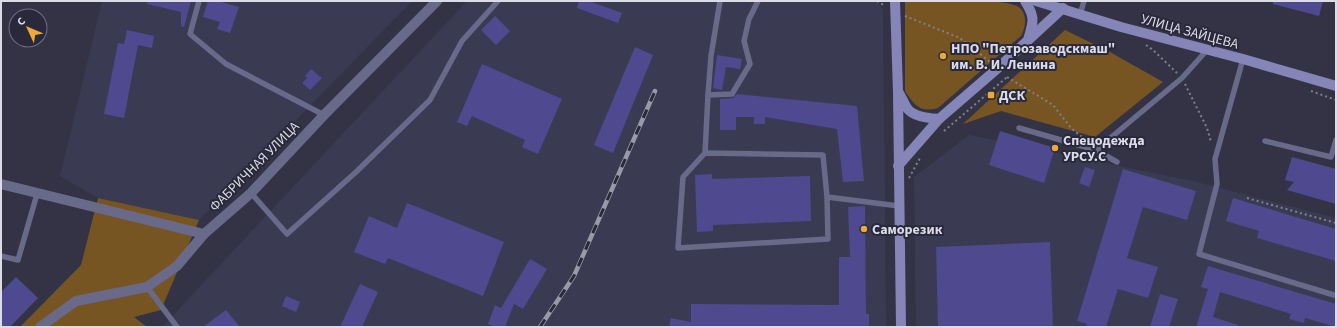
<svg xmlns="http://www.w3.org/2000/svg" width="1337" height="328" viewBox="0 0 1337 328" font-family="'Source Sans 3',sans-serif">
  <rect width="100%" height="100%" fill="#333345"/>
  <g fill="#3b3a53">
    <path d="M102 1H412L199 220 98 198 60 176Z"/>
    <path d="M467 1H877L883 10 886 327H162Z"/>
    <path d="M969 135 1197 182 1336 218V327H916L914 177Z"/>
  </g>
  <g fill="#765522">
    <path d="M905 1C925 1 945 1 965 1 981 1 1002 0 1017 6 1028 12 1026 27 1021 36L938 108C920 113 914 105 905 91Z"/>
    <path d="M1065 30 1110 52 1163 82 1095 137 1001 111 963 124Z"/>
    <path d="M98 198 199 220 161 310 134 317 147 327H20L81 265Z"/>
  </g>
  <g fill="#4f498f">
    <path d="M148 1H191L184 27 181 26V12L147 4Z"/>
    <path d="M208 1H218L239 7 230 33 217 29 220 22 203 17Z"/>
    <path d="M579 1H589L622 13 618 23 577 8Z"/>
    <path d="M1273 1H1323L1319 16 1273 4Z"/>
    <path d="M495 16 510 31 496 45 481 30Z"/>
    <path d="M127 30 154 36 152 48 138 45 124 118 104 114 118 43 124 44Z"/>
    <path d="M635 47 653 55 613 153 594 145Z"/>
    <path d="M717 55 742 59 740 69 726 67 722 90 713 88Z"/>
    <path d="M482 64 562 99 538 154 522 147 525 140 472 116 467 126 457 122Z"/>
    <path d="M311 69 322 78 310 90 302 83 307 78 305 76Z"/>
    <path d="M737 94 857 106 864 181 843 182 837 129 765 117V124H754V117H736V130H720V99L733 98Z"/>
    <path d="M1000 131 1055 148 1044 183 989 165Z"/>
    <path d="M1292 157 1336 169V204L1287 190 1294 182 1285 180Z"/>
    <path d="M1085 167 1095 170 1089 187 1079 183Z"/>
    <path d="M1123 169 1196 191 1187 220 1143 207 1127 258 1158 267 1148 298 1118 289 1106 327H1086L1087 324 1077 321Z"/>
    <path d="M712 174V179L810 176 811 221 713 225V231L697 232 695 175Z"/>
    <path d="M1233 198 1336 229V261L1257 238 1259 231 1226 221Z"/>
    <path d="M407 203 504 242 483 296 388 258 385 264 354 252 369 216 397 228Z"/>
    <path d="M865 206 866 314H869V327H669L671 318 691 322V304L839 305V257H850L848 207Z"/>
    <path d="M1050 242 1053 327H938L936 247Z"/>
    <path d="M530 259 547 269 523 309 514 304 505 327H495L488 324 495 305 501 308Z"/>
    <path d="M1208 266 1336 304V327L1305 318 1304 323 1289 319 1291 314 1220 292 1213 317 1238 325 1237 327H1196L1208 289 1201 287Z"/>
    <path d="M16 277 38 298 10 327H1V292Z"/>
    <path d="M360 284 378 292 362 327H340Z"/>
    <path d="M1160 294 1178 299 1169 327H1150Z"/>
    <path d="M286 296 300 302 296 312 282 306Z"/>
    <path d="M226 310 240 327H203Z"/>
  </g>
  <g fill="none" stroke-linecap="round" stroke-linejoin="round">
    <g stroke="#80808f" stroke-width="2" stroke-dasharray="2 3" stroke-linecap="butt">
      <path d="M877 1 885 6"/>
      <path d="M905 16 960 38 990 62"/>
      <path d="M1146 45 1153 50 1177 73"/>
      <path d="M1007 77 1053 105 1071 128 1082 137"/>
      <path d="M1185 84 1207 128 1211 142"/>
      <path d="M1311 91 1336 100"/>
      <path d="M944 131 1007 77"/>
      <path d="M909 178 920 158"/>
      <path d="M1247 198 1336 223"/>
    </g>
    <g stroke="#696989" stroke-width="5.5">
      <path d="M199 1 190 34 226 64 324 115"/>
      <path d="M1080 15 1084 1"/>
      <path d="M1243 59 1215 159 1217 184 1199 254 1334 295"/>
      <path d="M708 95 711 56 720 1"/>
      <path d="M1019 128 1096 150 1117 162"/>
      <path d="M1265 141 1331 157 1336 140"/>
      <path d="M1096 150 1182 78 1207 50"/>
      <path d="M705 153 708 95 732 94 750 64 744 41 749 19 758 1"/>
      <path d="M251 193 287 234 356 172 430 100 462 41 498 1"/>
      <path d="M827 197 823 155 705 153 683 177 678 248 828 239 827 197 899 206"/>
      <path d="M1 256 18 260 37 194"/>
      <path d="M147 287 177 327"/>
    </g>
    <g stroke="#696989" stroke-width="10">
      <path d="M1 184 204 234"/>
      <path d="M40 327 76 301 147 287 177 266 204 234 251 193 324 115 437 1"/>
    </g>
    <g stroke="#8685b8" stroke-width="10">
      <path d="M895 1 898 92 901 327"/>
      <path d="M1025 1C1036 18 1033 22 1028 40"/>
      <path d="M1036 1 1121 27 1243 59 1336 86"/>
      <path d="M899 93C902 98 904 103 907 108 913 117 929 118 939 119"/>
      <path d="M898 166 939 119 998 68 1063 8"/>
    </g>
    <defs>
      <path id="rail" d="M540 327 574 276 655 91"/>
    </defs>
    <use href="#rail" stroke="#9999a8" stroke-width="4.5"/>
    <use href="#rail" stroke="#29293b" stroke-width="3" stroke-dasharray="9" stroke-linecap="butt"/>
  </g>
  <g fill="#eca93a" stroke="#29293b" stroke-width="1.5">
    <circle cx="943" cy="56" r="4"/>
    <rect x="987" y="91" width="8" height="8" rx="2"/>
    <circle cx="1055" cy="148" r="4"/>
    <circle cx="864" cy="229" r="4"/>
  </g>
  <g text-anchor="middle" stroke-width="4" stroke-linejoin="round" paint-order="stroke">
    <g font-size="14" fill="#dcdce8" stroke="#29293b">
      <text transform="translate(1190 31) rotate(15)" y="5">УЛИЦА ЗАЙЦЕВА</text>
      <text transform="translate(254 166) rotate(-45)" y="5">ФАБРИЧНАЯ УЛИЦА</text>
    </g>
    <g font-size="14" font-weight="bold" fill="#dcdce8" stroke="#29293b" text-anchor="start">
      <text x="951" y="53">НПО "Петрозаводскмаш"<tspan x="951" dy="16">им. В. И. Ленина</tspan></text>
      <text x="999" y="100">ДСК</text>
      <text x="1063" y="145">Спецодежда<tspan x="1063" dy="16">УРСУ.С</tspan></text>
      <text x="872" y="234">Саморезик</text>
    </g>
  </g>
  <rect width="1337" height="328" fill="none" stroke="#dcdce8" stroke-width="4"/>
  <g transform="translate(28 28) rotate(314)"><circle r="19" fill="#29293b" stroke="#717180"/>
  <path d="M0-3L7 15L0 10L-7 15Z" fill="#eca93a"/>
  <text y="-6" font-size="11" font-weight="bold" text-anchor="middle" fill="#dcdce8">С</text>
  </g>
</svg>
